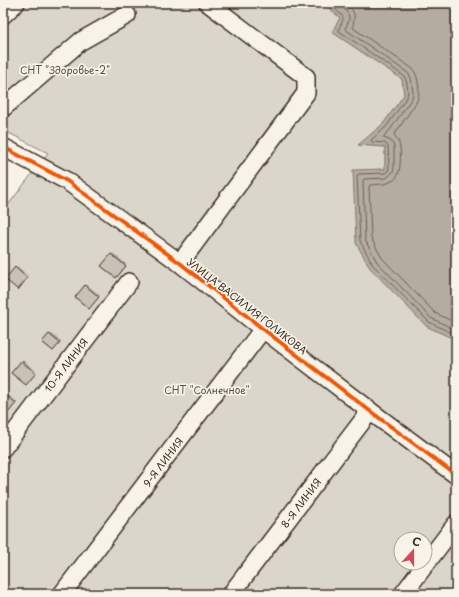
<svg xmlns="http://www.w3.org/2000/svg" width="459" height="597" viewBox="0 0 459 597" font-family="'Playpen Sans',sans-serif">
  <rect width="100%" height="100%" fill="#f7f3e8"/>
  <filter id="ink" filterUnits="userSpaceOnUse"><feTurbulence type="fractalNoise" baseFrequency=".025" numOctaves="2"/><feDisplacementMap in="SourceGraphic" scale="8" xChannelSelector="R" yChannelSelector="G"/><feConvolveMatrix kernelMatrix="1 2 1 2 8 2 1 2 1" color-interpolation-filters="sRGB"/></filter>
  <g filter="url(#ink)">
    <path fill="#dbd6cb" stroke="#8b8074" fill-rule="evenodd" d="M3 3H324L340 18 332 32 402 79 404 95 383 124 359 145 385 147V169L353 171 426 326 456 340V594H3V209H5L48 153 3 130ZM401 539H425V563H401Z"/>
    <path fill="#b4aca0" stroke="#84786c" d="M324 3H456V340L426 326 370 268 356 243 353 170 385 169V147L358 145 383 124 404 95 402 79 332 32 340 18Z"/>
    <g fill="#0003">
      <path d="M113 253 126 264 116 277 103 266Z"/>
      <path d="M17 266 28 276 18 288 6 279Z"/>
      <path d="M87 285 100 295 89 308 76 297Z"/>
      <path d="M51 333 61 341 53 350 44 342Z"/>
      <path d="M23 360 36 371 26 384 13 373Z"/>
      <path d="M6 393 17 402 6 414 3 412V396Z"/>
    </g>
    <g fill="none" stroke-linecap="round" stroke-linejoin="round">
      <g stroke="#6b5e52" stroke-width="1">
        <path d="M330 3 343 17C344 22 338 26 339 31L404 76C407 81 409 91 407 97L386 127 371 140 372 142 385 143 388 146 389 168 388 171 385 173 359 174 357 175 360 241 373 265 429 322 456 335"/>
        <path d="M337 3C342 7 350 12 349 20 348 23 346 26 345 29L408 73 411 78 413 93 412 98 390 130 384 136V138L391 141 394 146V168L393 172 389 176 386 178 364 179 363 180 365 240 377 262 431 318 456 330"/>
        <path d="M346 3C357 14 354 15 353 28L413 69C419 78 421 94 416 103L394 135C396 137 398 140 399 143 401 149 401 168 398 174 397 177 395 180 392 181 386 185 377 184 370 185L369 186 371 238 382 258 435 313 456 323"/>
      </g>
    </g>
    <g fill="#c8c1b6" stroke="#3b2a1e">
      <path d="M111 254 126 266 116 278 101 266Z"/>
      <path d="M15 267 27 278 18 290 5 279Z"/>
      <path d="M85 285 99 297 89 309 75 297Z"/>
      <path d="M49 334 60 343 53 351 42 342Z"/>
      <path d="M21 361 36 373 26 385 11 373Z"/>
      <path d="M3 393 16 403 3 419Z"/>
    </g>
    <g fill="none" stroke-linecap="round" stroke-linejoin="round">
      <defs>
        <g id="minor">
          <path d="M3 15 16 3"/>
          <path d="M3 108 81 41 127 15"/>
          <path d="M3 147 67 181 180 263 263 329 370 411 456 475"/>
          <path d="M180 263 306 93V77L208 3"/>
          <path d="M3 448 129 282"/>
          <path d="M62 594 263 329"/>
          <path d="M231 594 370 411"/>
          <path d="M403 594 456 524"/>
        </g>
      </defs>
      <use href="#minor" stroke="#3b2a1e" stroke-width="20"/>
      <use href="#minor" stroke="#f7f3e8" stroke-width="17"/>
      <defs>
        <path id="cycleway" d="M3 147 67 181 180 263 263 329 370 411 456 475"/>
      </defs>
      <use href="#cycleway" stroke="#f7f3e8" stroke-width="6"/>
      <use href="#cycleway" stroke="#e8590c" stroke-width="4"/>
    </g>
  </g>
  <g text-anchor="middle" stroke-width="3.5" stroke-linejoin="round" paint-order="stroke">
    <g font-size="10" fill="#5b4c41" stroke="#f7f3e8">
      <text x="65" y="74">СНТ "Здоровье-2"</text>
      <text x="207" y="394">СНТ "Солнечное"</text>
    </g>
    <g font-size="10" fill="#3b2a1e" stroke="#f7f3e8">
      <text transform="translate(247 306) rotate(38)" y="4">УЛИЦА ВАСИЛИЯ ГОЛИКОВА</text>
      <text transform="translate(66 365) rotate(-53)" y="4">10-Я ЛИНИЯ</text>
      <text transform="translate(163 462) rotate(-53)" y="4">9-Я ЛИНИЯ</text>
      <text transform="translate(301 503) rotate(-53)" y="4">8-Я ЛИНИЯ</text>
    </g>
  </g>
  <rect width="459" height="597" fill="none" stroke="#f7f3e8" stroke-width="16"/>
  <rect x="8" y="8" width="443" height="581" fill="none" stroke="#3b2a1e" stroke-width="1.5" filter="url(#ink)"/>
  <g transform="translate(413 551) rotate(21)"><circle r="19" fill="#f7f3e8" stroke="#aca397"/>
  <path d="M0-3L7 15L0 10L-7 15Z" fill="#d1495b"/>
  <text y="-6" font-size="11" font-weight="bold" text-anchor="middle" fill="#3b2a1e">С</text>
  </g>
</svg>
